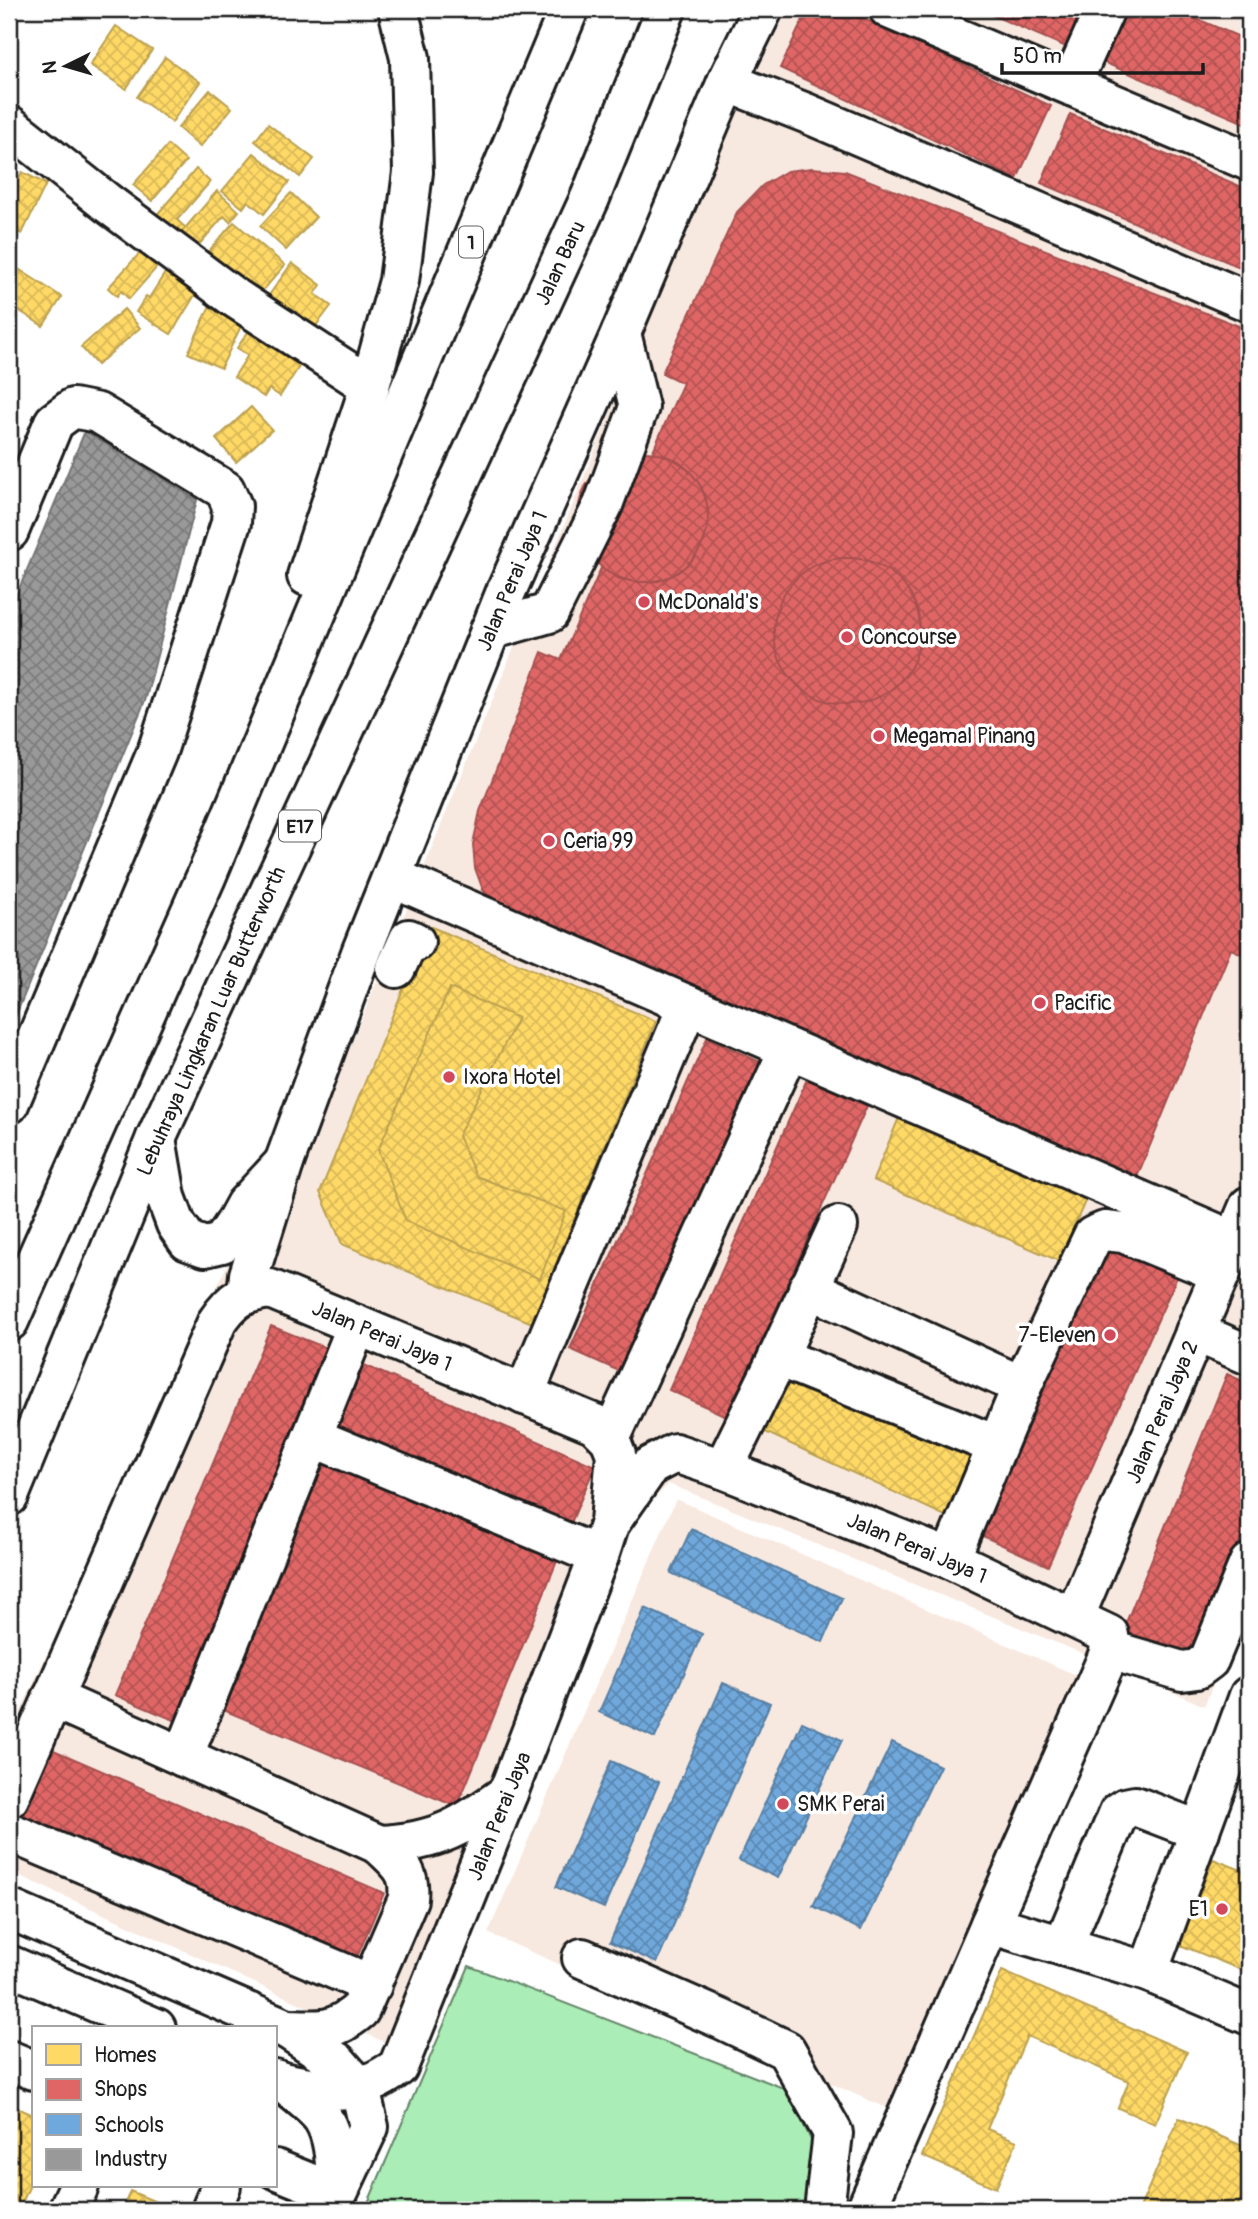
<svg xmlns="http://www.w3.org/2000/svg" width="1258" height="2219" viewBox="0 0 1258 2219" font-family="Pangolin,sans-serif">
  <defs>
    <pattern id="homes-cross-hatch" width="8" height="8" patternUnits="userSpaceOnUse" patternTransform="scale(1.75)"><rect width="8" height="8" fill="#ffd966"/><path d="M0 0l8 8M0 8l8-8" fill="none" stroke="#daba58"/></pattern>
    <pattern id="shops-cross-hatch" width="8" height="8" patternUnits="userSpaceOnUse" patternTransform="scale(1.75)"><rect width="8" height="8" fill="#e06666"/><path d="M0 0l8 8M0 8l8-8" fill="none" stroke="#b55353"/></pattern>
    <pattern id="schools-cross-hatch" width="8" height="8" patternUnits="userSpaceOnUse" patternTransform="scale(1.75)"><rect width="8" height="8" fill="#6fa8dc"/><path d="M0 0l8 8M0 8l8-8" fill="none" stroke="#5a88b2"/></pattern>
    <pattern id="industry-cross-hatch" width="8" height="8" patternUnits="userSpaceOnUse" patternTransform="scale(1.75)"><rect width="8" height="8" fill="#999"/><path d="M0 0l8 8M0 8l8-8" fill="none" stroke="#7c7c7c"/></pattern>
  </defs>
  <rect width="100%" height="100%" fill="#fff"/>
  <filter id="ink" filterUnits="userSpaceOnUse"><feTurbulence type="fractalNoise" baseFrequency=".0143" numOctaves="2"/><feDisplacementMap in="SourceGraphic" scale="14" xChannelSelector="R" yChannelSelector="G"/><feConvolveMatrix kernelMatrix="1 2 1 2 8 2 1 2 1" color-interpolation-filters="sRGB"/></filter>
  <g filter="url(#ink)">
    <g fill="#f8e9e0">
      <path d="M776 9H1249V1602L1204 1706 1130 1673 669 1484 580 1566 384 2042 9 1871V1736L230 1259 281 1215Z"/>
      <path d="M676 1499 1078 1676 891 2110 488 1933Z"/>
    </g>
    <path fill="#abedb6" stroke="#648469" stroke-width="2" d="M469 1966 786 2089 818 2154 803 2210H365Z"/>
    <g fill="url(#homes-cross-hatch)" stroke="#bba050" stroke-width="2">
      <path d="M116 26 152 50 126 89 90 65Z"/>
      <path d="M165 57 200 82 172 122 137 97Z"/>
      <path d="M210 90 232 108 200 147 178 128Z"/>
      <path d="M268 124 314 159 300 177 255 141Z"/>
      <path d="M168 145 186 161 152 201 133 185Z"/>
      <path d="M254 153 289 182 264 214 248 201 243 208 222 191Z"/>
      <path d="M196 169 210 182 177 220 186 228 178 237 155 217Z"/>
      <path d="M22 172 46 184 22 234 9 228V199Z"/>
      <path d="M217 191 239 211 230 222 224 216 190 255 174 241Z"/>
      <path d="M291 193 316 217 286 250 260 226Z"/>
      <path d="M234 222 285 265 252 303 202 259Z"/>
      <path d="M148 244 164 259 129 299 121 291 117 296 108 288Z"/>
      <path d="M172 262 203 282 171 334 136 312 146 296 149 298Z"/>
      <path d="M292 263 321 285 315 294 331 306 312 331 267 298Z"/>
      <path d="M17 268 62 297 43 326 9 304V281Z"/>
      <path d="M213 299 227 305 222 315 242 324 221 368 188 353Z"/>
      <path d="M124 309 140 328 97 365 81 347Z"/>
      <path d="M255 322 306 356 280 396 269 389 264 397 234 377 248 355 237 348Z"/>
      <path d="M251 407 272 430 236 462 216 439Z"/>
      <path d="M429 926 656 1021 532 1323 342 1244 320 1192Z"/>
      <path d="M450 988 518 1018 458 1136 476 1176 566 1211 540 1279 406 1221 378 1150Z"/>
      <path d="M903 1108 1090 1190 1059 1261 873 1180Z"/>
      <path d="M792 1369 985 1459 956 1521 763 1431Z"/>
      <path d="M1213 1859 1249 1873V1973L1180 1945Z"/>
      <path d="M1002 1971 1187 2052 1155 2124 1118 2108 1129 2081 1027 2036 987 2129 1017 2141 996 2188 922 2156Z"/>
      <path d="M9 2104 33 2115V2178L19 2210H9Z"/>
      <path d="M1179 2118 1249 2149V2181L1236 2210H1139Z"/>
      <path d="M130 2191 175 2210H122Z"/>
    </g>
    <g fill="url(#shops-cross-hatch)" stroke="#a55050" stroke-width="2">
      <path d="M808 9H843L1051 106 1017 179 780 68Z"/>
      <path d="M978 9H1091L1073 50Z"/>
      <path d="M1118 9H1174L1249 41V125L1096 59Z"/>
      <path d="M1070 114 1249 190V271L1041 183Z"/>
      <path d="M812 168 845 171 1249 330V957L1231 949 1135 1182 497 909 483 890 475 868 473 844 480 811 542 652 561 660 601 568 620 579 640 582 659 581 677 573 692 560 702 544 708 525 707 506 701 487 689 471 674 459 652 453 683 383 662 373 737 212 763 185 787 171Z"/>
      <circle cx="643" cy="517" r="65"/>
      <circle cx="847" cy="631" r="73"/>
      <path d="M707 1038 769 1066 632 1377 570 1349Z"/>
      <path d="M807 1079 867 1106 728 1417 669 1390Z"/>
      <path d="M1102 1243 1177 1277 1048 1566 974 1532Z"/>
      <path d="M271 1326 334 1351 183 1724 115 1695Z"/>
      <path d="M355 1361 595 1466 568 1530 329 1429Z"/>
      <path d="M1227 1374 1249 1384V1518L1192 1659 1123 1630Z"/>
      <path d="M321 1463 557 1561 457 1807 221 1709Z"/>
      <path d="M49 1748 384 1893 355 1962 20 1816Z"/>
    </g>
    <g fill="url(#schools-cross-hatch)" stroke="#567ea2" stroke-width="2">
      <path d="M691 1529 842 1598 823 1642 671 1573Z"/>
      <path d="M645 1608 702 1634 655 1738 599 1712Z"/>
      <path d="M723 1683 770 1703 657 1963 610 1942Z"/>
      <path d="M802 1722 842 1740 778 1878 739 1860Z"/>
      <path d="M892 1742 940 1766 861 1930 813 1906Z"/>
      <path d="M611 1761 659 1782 604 1908 556 1887Z"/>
    </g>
    <path fill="url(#industry-cross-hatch)" stroke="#747474" stroke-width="2" d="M85 431 197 500 146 698 9 1032V613Z"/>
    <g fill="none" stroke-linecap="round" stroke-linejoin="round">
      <defs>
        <g id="minor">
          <path d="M889 9 1249 161"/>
          <path d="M727 82 806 113 1249 302"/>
          <path d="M1071 85 1105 9"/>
          <path d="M9 125 106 202 232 296 370 386"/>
          <path d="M9 531 54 422 73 408 98 413 225 490 232 506 231 523 157 752 9 1104"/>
          <path d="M490 630 549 613 603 505 639 407 621 333"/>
          <path d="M392 877 1234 1241"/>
          <path d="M396 968 409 939 415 942"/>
          <path d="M808 1288 1022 1386"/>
          <path d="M247 1293 249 1275 284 1163 361 953 505 594 621 333 727 82 763 9"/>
          <path d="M1195 1332 1249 1355"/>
          <path d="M778 1357 996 1445"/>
          <path d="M524 1395 688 1005"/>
          <path d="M312 1437 599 1556"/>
          <path d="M610 1439 789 1049"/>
          <path d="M723 1469 778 1357 838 1226"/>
          <path d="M612 1520 650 1466 675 1453 723 1469 950 1559 1109 1635 1110 1650 1105 1663 990 1924 866 2210"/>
          <path d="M950 1559 1022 1386 1093 1236 1105 1231 1123 1233 1221 1273"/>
          <path d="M1074 1618 1249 1206"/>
          <path d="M1110 1650 1182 1671 1197 1669 1209 1660 1249 1563"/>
          <path d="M52 1698 380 1845C399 1864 411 1870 408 1899L360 2010C333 2033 321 2030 287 2029"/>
          <path d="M183 1757 357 1325"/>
          <path d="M9 1798 217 1322C233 1298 243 1293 270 1289L595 1424 610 1439 616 1454 610 1522 599 1556 508 1793 398 2067C355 2098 331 2091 282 2082L275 2079"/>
          <path d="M9 1832 372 1985"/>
          <path d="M380 1845C438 1842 463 1826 508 1793"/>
          <path d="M9 1909 287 2029 337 2062 360 2088 369 2127 330 2210"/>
          <path d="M990 1924 1148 1972 1249 2015"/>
          <path d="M1063 1946 1119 1812 1125 1808 1135 1806 1200 1831"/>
          <path d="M582 1958 721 2019 786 2050 833 2133 824 2210"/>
          <path d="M9 1965 156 2028"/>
          <path d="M1148 1972 1249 1696"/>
          <path d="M9 2060 33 2070"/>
          <path d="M282 2082C294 2092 315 2107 323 2119 336 2140 335 2170 337 2194"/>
          <path d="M275 2169 337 2194"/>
          <path d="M68 2210 79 2186"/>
          <path d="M211 2210 221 2186"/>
        </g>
        <g id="highway">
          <path d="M307 576 370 386 399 281 413 172 410 58 398 9"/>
          <path d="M156 1138 166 1197 176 1224 188 1241 205 1247 222 1243 234 1225 245 1205 284 1163"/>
          <path d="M9 1321 206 877 569 9"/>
          <path d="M9 1496 156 1138 590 198 666 9"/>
        </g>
      </defs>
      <use href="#minor" stroke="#1c1c1c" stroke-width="44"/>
      <use href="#highway" stroke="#1c1c1c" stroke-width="44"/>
      <use href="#minor" stroke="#fff" stroke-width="38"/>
      <use href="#highway" stroke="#fff" stroke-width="38"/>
    </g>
  </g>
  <g fill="#d1495b" stroke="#fff" stroke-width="2.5">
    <circle cx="644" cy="602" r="7"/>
    <circle cx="847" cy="637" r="7"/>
    <circle cx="879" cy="736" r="7"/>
    <circle cx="549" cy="841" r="7"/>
    <circle cx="1040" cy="1003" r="7"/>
    <circle cx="449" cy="1077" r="7"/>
    <circle cx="1110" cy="1335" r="7"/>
    <circle cx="783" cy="1804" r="7"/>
    <circle cx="1222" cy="1909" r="7"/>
  </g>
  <g text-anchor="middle" stroke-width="7" stroke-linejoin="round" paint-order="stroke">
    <g fill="#fff" stroke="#606060" stroke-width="2">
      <rect x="459" y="226.5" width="24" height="31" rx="5"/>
      <rect x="279" y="810.5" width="42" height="31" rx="5"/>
    </g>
    <g font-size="19" font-weight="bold" fill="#1c1c1c">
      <text x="471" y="249">1</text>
      <text x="300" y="833">E17</text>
    </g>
    <g font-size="21" fill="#1c1c1c" stroke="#fff">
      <text transform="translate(560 263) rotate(-65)" y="7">Jalan Baru</text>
      <text transform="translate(512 581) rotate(-67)" y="7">Jalan Perai Jaya 1</text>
      <text transform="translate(211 1021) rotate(-66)" y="7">Lebuhraya Lingkaran Luar Butterworth</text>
      <text transform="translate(382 1336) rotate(23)" y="7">Jalan Perai Jaya 1</text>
      <text transform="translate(1162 1412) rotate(-67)" y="7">Jalan Perai Jaya 2</text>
      <text transform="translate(917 1548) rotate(23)" y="7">Jalan Perai Jaya 1</text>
      <text transform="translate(499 1816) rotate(-68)" y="7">Jalan Perai Jaya</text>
    </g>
    <g font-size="21" fill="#1c1c1c" stroke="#fff" text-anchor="start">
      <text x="658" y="609">McDonald's</text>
      <text x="861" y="644">Concourse</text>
      <text x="893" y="743">Megamal Pinang</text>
      <text x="563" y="848">Ceria 99</text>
      <text x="1054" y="1010">Pacific</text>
      <text x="463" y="1084">Ixora Hotel</text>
      <text x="1096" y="1342" text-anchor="end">7-Eleven</text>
      <text x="797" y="1811">SMK Perai</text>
      <text x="1208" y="1916" text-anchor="end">E1</text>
    </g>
  </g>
  <rect width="1258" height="2219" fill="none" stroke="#fff" stroke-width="35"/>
  <rect x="18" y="18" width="1223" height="2184" fill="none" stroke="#1c1c1c" stroke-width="2.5" filter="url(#ink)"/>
  <rect x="32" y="2026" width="245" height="161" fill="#ffffff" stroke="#a4a4a4" stroke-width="2"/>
  <rect x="46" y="2044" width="35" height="21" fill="#ffd966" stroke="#a4a4a4" stroke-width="2"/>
  <text x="94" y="2062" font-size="21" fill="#1c1c1c">Homes</text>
  <rect x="46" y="2079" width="35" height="21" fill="#e06666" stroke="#a4a4a4" stroke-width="2"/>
  <text x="94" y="2096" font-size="21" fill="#1c1c1c">Shops</text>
  <rect x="46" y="2114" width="35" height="21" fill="#6fa8dc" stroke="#a4a4a4" stroke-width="2"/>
  <text x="94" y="2132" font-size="21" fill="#1c1c1c">Schools</text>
  <rect x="46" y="2149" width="35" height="21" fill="#999999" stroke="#a4a4a4" stroke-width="2"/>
  <text x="94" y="2166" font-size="21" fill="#1c1c1c">Industry</text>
  <g transform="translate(66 66) rotate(265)" stroke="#ffffff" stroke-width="5" paint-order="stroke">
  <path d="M0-5L12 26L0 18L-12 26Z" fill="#1c1c1c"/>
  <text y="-10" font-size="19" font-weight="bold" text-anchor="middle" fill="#1c1c1c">N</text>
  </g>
  <path d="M1002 63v10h201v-10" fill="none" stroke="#1c1c1c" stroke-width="3.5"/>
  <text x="1013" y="63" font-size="21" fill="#1c1c1c" stroke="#ffffff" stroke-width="5" paint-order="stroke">50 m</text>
</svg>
